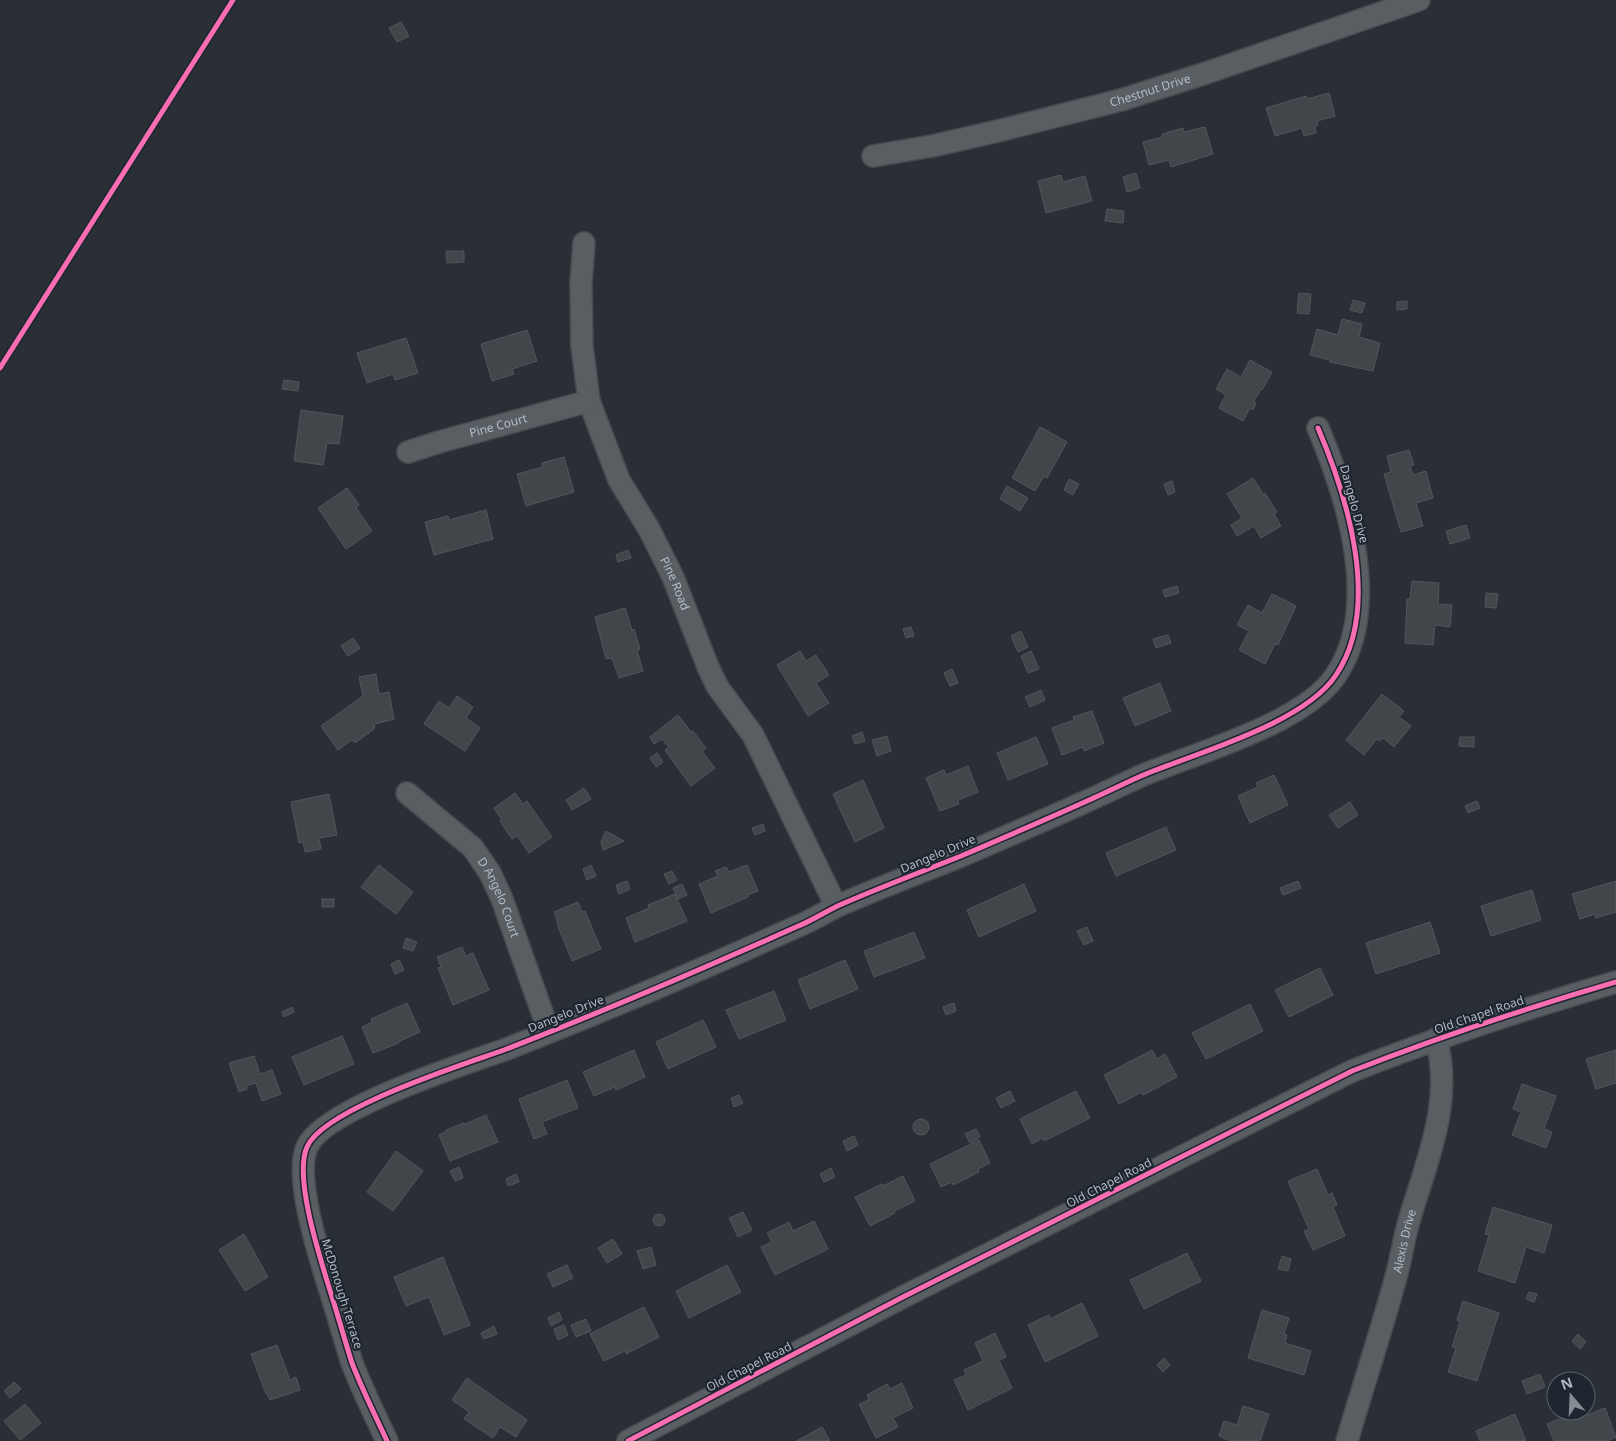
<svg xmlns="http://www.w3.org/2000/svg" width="1616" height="1441" viewBox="0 0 1616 1441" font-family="'Noto Sans',sans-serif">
  <rect width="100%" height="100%" fill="#292f35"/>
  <g fill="#41464b" stroke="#51565d">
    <path d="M401 22 409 36 397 42 389 28Z"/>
    <path d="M1329 93 1335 116 1317 121 1318 125 1315 127 1316 133 1304 136 1302 128 1275 136 1266 108 1306 96 1307 99Z"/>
    <path d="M1205 127 1213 154 1171 167 1169 160 1149 165 1143 142 1163 137 1162 134 1183 128 1184 132Z"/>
    <path d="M1136 173 1140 188 1127 192 1123 177Z"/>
    <path d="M1061 175 1063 182 1085 176 1092 201 1046 213 1038 181Z"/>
    <path d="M1107 209 1124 211 1123 223 1105 221Z"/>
    <path d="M446 251H464V262L447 263Z"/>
    <path d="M1299 293 1311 294 1309 314 1297 313Z"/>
    <path d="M1353 300 1365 303 1362 313 1350 310Z"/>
    <path d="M1407 301V309L1397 310V302Z"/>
    <path d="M1342 319 1362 324 1359 337 1380 343 1373 371 1330 362V360L1310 355 1317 329 1338 335Z"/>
    <path d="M527 330 537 361 512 369 514 374 492 381 481 344Z"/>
    <path d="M406 338 418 373 395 380 393 374 367 383 357 353Z"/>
    <path d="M1250 360 1272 372 1262 390 1261 389 1254 401 1256 403 1253 410 1250 408 1243 421 1219 408 1226 395 1216 389 1227 369 1241 377Z"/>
    <path d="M284 380 299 382 298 391 282 389Z"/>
    <path d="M301 410 343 416 339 444 327 443 323 465 294 461Z"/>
    <path d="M1040 427 1067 442 1047 478 1044 476 1035 491 1012 478Z"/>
    <path d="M1409 450 1414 465 1410 466 1413 475 1426 471 1433 498 1416 503 1423 526 1401 532 1384 474 1391 472 1387 456Z"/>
    <path d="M564 457 574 492 526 506 517 474 543 467 542 463Z"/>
    <path d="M1253 478 1263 494 1265 493 1277 512 1274 514 1281 526 1261 538 1254 526 1237 536 1231 525 1242 518 1227 494Z"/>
    <path d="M1069 479 1079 484 1073 495 1064 490Z"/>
    <path d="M1172 481 1175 492 1168 495 1164 484Z"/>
    <path d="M1007 486 1028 498 1020 511 1000 499Z"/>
    <path d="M347 488 359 505 356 508 372 531 346 549 318 508Z"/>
    <path d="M486 510 493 539 434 555 425 522 448 516 449 520Z"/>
    <path d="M1466 525 1470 538 1450 544 1446 531Z"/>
    <path d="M628 550 631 558 618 562 616 555Z"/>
    <path d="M1412 581 1439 583 1438 604 1452 605 1450 627 1435 625 1433 645 1405 643 1407 599H1410Z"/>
    <path d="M1177 586 1179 593 1165 597 1163 590Z"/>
    <path d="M1486 593 1498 594 1496 608 1485 607Z"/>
    <path d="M1272 594 1296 606 1278 645 1275 644 1265 664 1239 650 1249 631 1237 625 1248 605 1262 613Z"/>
    <path d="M625 608 632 630 634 629 640 649 637 650 643 671 619 678 612 658 606 659 595 617Z"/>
    <path d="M911 627 914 636 906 638 903 629Z"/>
    <path d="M1021 631 1028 647 1018 652 1011 636Z"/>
    <path d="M1168 635 1171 643 1156 648 1153 639Z"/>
    <path d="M353 638 360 648 348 656 341 646Z"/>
    <path d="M800 651 806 661 816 655 829 675 816 683 829 703 808 716 777 665Z"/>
    <path d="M1031 651 1039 669 1028 673 1021 656Z"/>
    <path d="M952 669 958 683 950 686 944 673Z"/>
    <path d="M376 674 379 694 389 692 394 719 375 724 374 729 355 743 352 740 338 750 321 726 363 696 359 677Z"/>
    <path d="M1160 683 1171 711 1135 726 1123 698Z"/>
    <path d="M1041 690 1045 700 1030 707 1025 697Z"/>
    <path d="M1382 694 1404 711 1399 717 1411 726 1394 747 1383 738 1380 741 1377 739 1364 755 1346 740Z"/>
    <path d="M457 696 473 707 466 718 480 728 465 751 424 724 439 701 449 708Z"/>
    <path d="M1092 711 1104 743 1084 751 1083 747 1062 755 1052 728 1074 720 1073 717Z"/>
    <path d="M678 715 691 732 693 731 706 748 702 751 715 768 691 786 665 750 669 747 662 739 654 744 650 737Z"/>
    <path d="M862 732 865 741 855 744 852 736Z"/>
    <path d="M887 736 891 751 877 756 872 740Z"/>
    <path d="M1036 737 1048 764 1008 780 997 753Z"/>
    <path d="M1460 737H1474V747L1459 746Z"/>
    <path d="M657 753 663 762 656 767 650 758Z"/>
    <path d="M968 766 978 792 958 800 959 804 940 811 926 778 944 770 946 775Z"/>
    <path d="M1274 775 1288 805 1250 823 1238 796 1258 787 1256 783Z"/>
    <path d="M863 780 884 828 855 842 833 794Z"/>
    <path d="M584 788 591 799 572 810 566 800Z"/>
    <path d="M515 793 523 804 527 801 552 837 529 853 517 836 512 839 500 821 502 820 494 808Z"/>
    <path d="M329 794 337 835 319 838 321 849 305 852 303 842 299 843 291 802Z"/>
    <path d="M1477 801 1480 808 1468 813 1465 806Z"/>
    <path d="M1350 802 1358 815 1338 828 1329 815Z"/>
    <path d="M763 824 765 831 755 835 752 828Z"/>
    <path d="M1166 827 1176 850 1116 876 1106 853Z"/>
    <path d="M606 831 624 841 603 850 601 842Z"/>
    <path d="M379 865 413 892 396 914 361 887Z"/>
    <path d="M591 865 596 876 587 880 583 869Z"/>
    <path d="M747 865 758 891 747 895 748 897 711 913 699 884 718 876 715 871 726 867 729 872Z"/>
    <path d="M672 871 677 880 669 884 664 874Z"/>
    <path d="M627 881 630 889 619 894 616 885Z"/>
    <path d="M1298 881 1301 888 1283 895 1280 888Z"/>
    <path d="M1616 881V912L1596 918 1595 914 1580 919 1572 894Z"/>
    <path d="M682 884 687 895 678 899 673 888Z"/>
    <path d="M1024 884 1036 911 979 937 967 910Z"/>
    <path d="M1532 890 1541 920 1491 936 1481 906Z"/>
    <path d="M675 894 687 921 635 942 626 918 649 908 648 905Z"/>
    <rect x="322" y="899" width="12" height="8"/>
    <path d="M578 902 582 912 585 911 601 949 572 961 557 924 558 923 554 912Z"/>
    <path d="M1430 922 1440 953 1376 974 1366 943Z"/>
    <path d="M1087 927 1093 941 1084 945 1077 931Z"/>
    <path d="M914 932 925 958 874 977 864 951Z"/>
    <path d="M406 938 417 942 413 951 403 948Z"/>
    <path d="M462 947 466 956 473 953 489 990 453 1005 438 968 441 967 437 957Z"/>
    <path d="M399 960 404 970 395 974 391 964Z"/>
    <path d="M845 960 858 989 810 1009 798 980Z"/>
    <path d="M1320 968 1333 995 1289 1017 1275 990Z"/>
    <path d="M774 991 786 1020 739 1039 726 1010Z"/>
    <path d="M407 1003 420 1032 398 1042 399 1043 373 1053 362 1027 372 1022 371 1019Z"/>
    <path d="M954 1003 956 1011 946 1015 943 1007Z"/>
    <path d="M1250 1004 1263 1031 1206 1059 1192 1033Z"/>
    <path d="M292 1007 294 1012 284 1017 282 1012Z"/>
    <path d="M703 1020 716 1047 668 1069 656 1042Z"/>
    <path d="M342 1036 354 1064 304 1085 292 1057Z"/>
    <path d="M634 1050 645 1077 616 1090 615 1087 594 1096 583 1072Z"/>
    <path d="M1152 1050 1157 1059 1165 1054 1177 1077 1143 1095 1142 1092 1119 1104 1104 1075Z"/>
    <path d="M1616 1050V1083L1596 1089 1586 1059Z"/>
    <path d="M254 1056 260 1074 272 1070 281 1094 262 1101 256 1083 246 1086 247 1089 239 1092 229 1063Z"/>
    <path d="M567 1080 578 1108 542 1122 547 1134 534 1139 519 1099Z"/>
    <path d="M1522 1084 1556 1096 1544 1129 1552 1132 1546 1148 1512 1135 1521 1112 1513 1109Z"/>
    <path d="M1010 1091 1015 1101 1001 1108 996 1098Z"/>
    <path d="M1076 1091 1090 1118 1044 1141 1043 1138 1032 1144 1020 1119Z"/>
    <path d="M739 1095 743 1103 734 1107 731 1098Z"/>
    <path d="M486 1115 498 1142 450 1161 439 1135 447 1131 446 1130 464 1123 465 1124Z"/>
    <circle cx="921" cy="1127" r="8"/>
    <path d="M976 1129 980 1137 970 1143 965 1134Z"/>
    <path d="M854 1136 858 1145 847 1151 843 1141Z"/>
    <path d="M979 1140 990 1163 978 1169 979 1172 953 1185 952 1182 941 1187 930 1164Z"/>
    <path d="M396 1151 423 1171 393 1211 367 1192Z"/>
    <path d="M459 1167 463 1178 455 1181 450 1171Z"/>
    <path d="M831 1168 835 1177 824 1182 820 1174Z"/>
    <path d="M1317 1169 1328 1195 1332 1193 1337 1205 1333 1207 1345 1236 1313 1250 1304 1231 1309 1229 1288 1181Z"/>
    <path d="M516 1174 519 1182 508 1186 506 1179Z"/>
    <path d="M903 1176 915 1201 894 1211 895 1213 870 1226 855 1197 882 1184 883 1186Z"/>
    <path d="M1493 1207 1552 1225 1544 1253 1526 1247 1515 1283 1478 1271 1489 1235 1485 1234Z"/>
    <path d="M743 1212 752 1230 738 1237 729 1218Z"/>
    <circle cx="659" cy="1220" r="6"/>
    <path d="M814 1221 828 1249 775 1275 761 1247 772 1242 767 1233 789 1222 793 1231Z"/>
    <path d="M244 1234 268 1277 245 1291 219 1250Z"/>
    <path d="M613 1239 622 1254 607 1263 598 1248Z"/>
    <path d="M651 1247 656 1265 643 1269 637 1251Z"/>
    <path d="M1187 1253 1201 1281 1144 1309 1130 1280Z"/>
    <path d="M1282 1256 1291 1259 1288 1271 1278 1269Z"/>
    <path d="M443 1257 470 1325 444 1335 429 1297 406 1306 394 1277Z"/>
    <path d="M567 1265 573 1278 553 1287 547 1274Z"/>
    <path d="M727 1265 741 1292 689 1318 676 1291Z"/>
    <path d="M1529 1292 1537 1294 1534 1302 1526 1299Z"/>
    <path d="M1463 1301 1499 1313 1477 1381 1448 1372 1456 1348 1452 1347 1460 1321 1457 1320Z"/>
    <path d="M1082 1303 1098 1336 1045 1362 1028 1325 1049 1315 1050 1319Z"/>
    <path d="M644 1307 659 1337 626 1354 625 1351 604 1361 590 1334Z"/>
    <path d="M1262 1310 1289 1318 1284 1334 1287 1335 1285 1343 1311 1351 1304 1375 1248 1358Z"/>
    <path d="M559 1312 562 1320 551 1326 548 1318Z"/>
    <path d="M586 1319 591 1331 576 1337 571 1325Z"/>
    <path d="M564 1325 568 1335 558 1340 554 1329Z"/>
    <path d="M494 1326 497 1334 484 1339 481 1333Z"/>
    <path d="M995 1333 1006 1357 999 1360 1012 1388 968 1410 954 1380 966 1375 964 1370 983 1361 975 1343Z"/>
    <path d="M1578 1334 1586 1342 1580 1349 1572 1341Z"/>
    <path d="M277 1345 290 1380 296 1377 300 1390 270 1400 267 1394H266L251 1354Z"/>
    <path d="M1164 1358 1170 1365 1163 1372 1157 1365Z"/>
    <path d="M1540 1374 1545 1387 1527 1394 1522 1381Z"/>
    <path d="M467 1378 527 1420 516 1437 500 1427 493 1438 464 1419 469 1412 452 1400Z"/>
    <path d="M14 1382 21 1389 10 1398 4 1391Z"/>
    <path d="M902 1383 913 1408 893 1418 898 1427 876 1438 859 1404 869 1400 867 1395 887 1384 890 1389Z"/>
    <path d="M25 1404 41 1423 20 1440 4 1421Z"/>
    <path d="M1243 1406 1269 1414 1260 1441H1230L1219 1436 1224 1421 1237 1425Z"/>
    <path d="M1605 1408 1616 1437 1607 1441H1554L1547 1424 1571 1414 1573 1418 1582 1415V1417Z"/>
    <path d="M1515 1414 1526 1441H1480L1476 1431Z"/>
    <path d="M822 1427 830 1441H796Z"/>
  </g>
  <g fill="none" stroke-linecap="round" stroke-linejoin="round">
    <defs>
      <g id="street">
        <path id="s1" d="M873 156 932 146 998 131 1121 100 1206 73 1419 0"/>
        <path id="s2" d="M584 243 581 283 582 346 589 401 619 480 649 529 673 577 708 667 717 686 753 735 836 906"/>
        <path id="s3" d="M408 452 439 442 589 401"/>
        <path id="s4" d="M407 793 473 848 490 873 502 899 549 1032"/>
        <path d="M387 1441C375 1415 362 1389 352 1363 345 1341 339 1319 332 1297 322 1264 293 1178 307 1147 323 1109 462 1065 504 1050 602 1012 700 970 796 927 812 921 826 911 842 904 881 887 921 872 961 856 1003 838 1045 820 1087 801 1105 793 1123 784 1141 776 1195 753 1304 724 1336 675 1382 607 1347 496 1318 428"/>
        <path d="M628 1441 901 1298 1352 1071C1439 1037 1527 1008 1616 982"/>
        <path id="s5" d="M1347 1441C1363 1386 1381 1332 1396 1277 1401 1258 1404 1239 1409 1221 1426 1162 1454 1102 1436 1039"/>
      </g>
    </defs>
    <use href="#street" stroke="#474b50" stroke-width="24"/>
    <use href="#street" stroke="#595e63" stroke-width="21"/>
    <defs>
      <g id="cycleway">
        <path d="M0 368 233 0"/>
        <path d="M387 1441C375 1415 362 1389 352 1363 345 1341 339 1319 332 1297 322 1264 293 1178 307 1147 323 1109 462 1065 504 1050 602 1012 700 970 796 927 812 921 826 911 842 904 881 887 921 872 961 856 1003 838 1045 820 1087 801 1105 793 1123 784 1141 776 1195 753 1304 724 1336 675 1382 607 1347 496 1318 428"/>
        <path d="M628 1441 901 1298 1352 1071C1439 1037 1527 1008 1616 982"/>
      </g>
    </defs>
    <use href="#cycleway" stroke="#1d262f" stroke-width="8"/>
    <use href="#cycleway" stroke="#f96db3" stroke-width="5"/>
  </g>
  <g text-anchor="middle" stroke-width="4.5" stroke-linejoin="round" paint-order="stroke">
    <g font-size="12" fill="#b3bcc6" stroke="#1d262f">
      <text dy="4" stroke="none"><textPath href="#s1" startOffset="285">Chestnut Drive</textPath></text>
      <text dy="4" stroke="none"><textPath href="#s3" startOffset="94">Pine Court</textPath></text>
      <text transform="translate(1354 504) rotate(75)" y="4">Dangelo Drive</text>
      <text dy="4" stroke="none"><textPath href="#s2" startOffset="361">Pine Road</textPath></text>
      <text transform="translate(938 854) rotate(-23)" y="4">Dangelo Drive</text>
      <text dy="4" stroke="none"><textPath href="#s4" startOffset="142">D Angelo Court</textPath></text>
      <text transform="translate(566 1014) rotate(-22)" y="4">Dangelo Drive</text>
      <text transform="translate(1479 1015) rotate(-19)" y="4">Old Chapel Road</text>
      <text transform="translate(1109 1183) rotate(-27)" y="4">Old Chapel Road</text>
      <text dy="4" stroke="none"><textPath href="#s5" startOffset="208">Alexis Drive</textPath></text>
      <text transform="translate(342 1294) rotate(73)" y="4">McDonough Terrace</text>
      <text transform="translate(749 1367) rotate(-27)" y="4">Old Chapel Road</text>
    </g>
  </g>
  <g transform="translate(1571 1396) rotate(341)"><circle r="24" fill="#1d262f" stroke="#59626b"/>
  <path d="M0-4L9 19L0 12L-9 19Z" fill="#838b93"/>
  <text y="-8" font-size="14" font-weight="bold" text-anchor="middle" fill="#b3bcc6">N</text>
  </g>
</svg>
